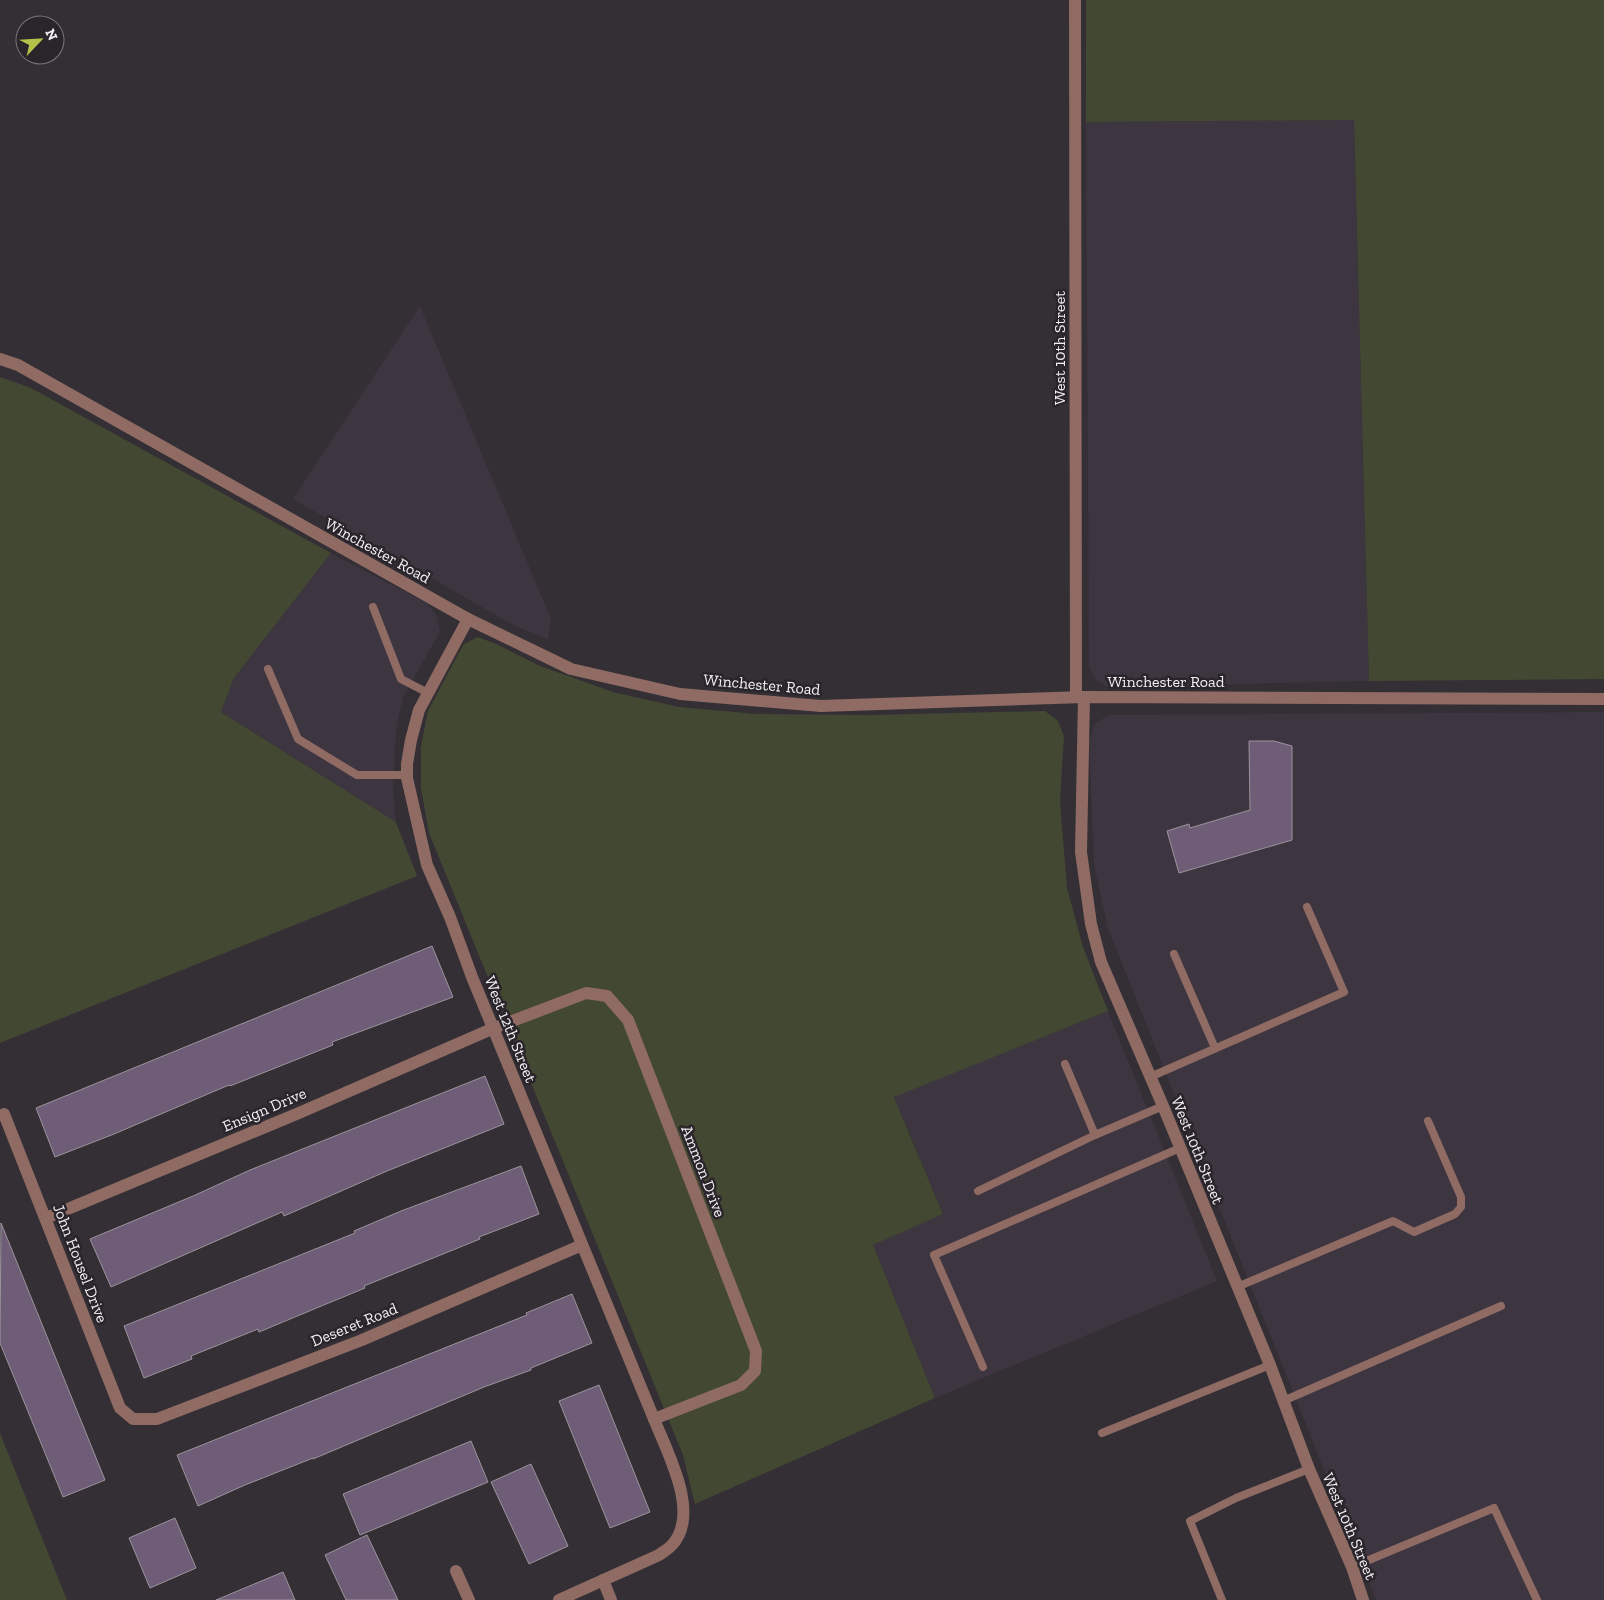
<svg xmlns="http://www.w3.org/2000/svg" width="1604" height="1600" viewBox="0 0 1604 1600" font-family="'Zilla Slab',serif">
  <rect width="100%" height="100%" fill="#332f34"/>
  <g fill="#3d3540">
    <path d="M1354 120 1369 681 1107 687 1095 679 1089 666 1086 122Z"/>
    <path d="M420 306 551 619 548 639 515 626 293 499Z"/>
    <path d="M331 553 428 604 436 615 440 632 403 697 396 730 393 791 396 822 221 712 234 678Z"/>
    <path d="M1604 712V1600H1376L1108 929 1094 866 1089 743 1094 725 1108 715Z"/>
    <path d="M1108 1011 1217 1281 935 1398 873 1245 943 1213 894 1096Z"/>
  </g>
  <g fill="#434833">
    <path d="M1086 0H1604V679L1369 681 1354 120 1086 122Z"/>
    <path d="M0 377 31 388 331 553 234 678 221 712 396 822 417 876 0 1043Z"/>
    <path d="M477 637 494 643 540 666 613 692 679 707 757 714 871 715 1045 711 1058 721 1064 736 1060 800 1067 888 1083 947 1108 1011 894 1097 943 1214 873 1245 935 1398 695 1504 683 1455 429 833 421 788V746L428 711 463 645Z"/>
    <path d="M0 1433 67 1600H0Z"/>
  </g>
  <g fill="#6f5c76" stroke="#9a959c">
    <path d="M1249 741H1274L1292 746V840L1179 873 1167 831 1189 824 1190 828 1250 810Z"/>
    <path d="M432 946 453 997 332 1042 333 1045 230 1086 229 1085 114 1134 55 1157 36 1108Z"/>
    <path d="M485 1076 504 1124 387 1171 284 1216 282 1212 111 1287 90 1239 193 1196 250 1170Z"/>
    <path d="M521 1166 539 1214 479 1237 480 1239 364 1286 365 1288 319 1307 259 1332 258 1329 191 1356 192 1359 144 1378 124 1326 355 1233 354 1231 401 1211Z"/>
    <path d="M1 1223 105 1480 63 1497 0 1343Z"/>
    <path d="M572 1294 592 1343 531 1368V1370L484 1387 313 1459V1458L245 1485 198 1506 177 1455 527 1315 526 1313Z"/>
    <path d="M599 1385 650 1512 610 1528 559 1401Z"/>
    <path d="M471 1441 488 1482 360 1535 343 1494Z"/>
    <path d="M531 1464 568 1546 529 1564 491 1482Z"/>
    <path d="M175 1518 196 1568 150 1588 129 1538Z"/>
    <path d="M367 1535 398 1600H346L325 1555Z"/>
    <path d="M283 1572 295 1600H216Z"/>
  </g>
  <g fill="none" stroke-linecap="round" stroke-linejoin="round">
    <g stroke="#8f6b64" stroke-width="8">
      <path d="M373 607 401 679 428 693"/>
      <path d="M268 669 298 739 357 775H407"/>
      <path d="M1174 954 1215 1048"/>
      <path d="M1065 1064 1095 1135"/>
      <path d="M1150 1077 1344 992 1307 907"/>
      <path d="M978 1191 1095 1135 1163 1106"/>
      <path d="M1237 1287 1393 1221 1414 1232 1455 1214 1461 1207V1197L1428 1121"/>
      <path d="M983 1367 934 1255 1180 1148"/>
      <path d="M1283 1401 1501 1306"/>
      <path d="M1102 1433 1270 1365"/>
      <path d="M1352 1567 1494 1508 1537 1600"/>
      <path d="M1222 1600 1190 1521 1236 1498 1309 1469"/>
    </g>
    <g stroke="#8f6b64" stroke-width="12">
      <path d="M1075 0 1076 697"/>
      <path d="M468 619 419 710 411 740 407 764V778L427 865 450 917 472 977 654 1419C667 1452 702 1515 671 1546 668 1549 663 1552 659 1555L559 1600"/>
      <path d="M1084 697 1081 852 1091 924 1101 962 1163 1106 1270 1365 1309 1469 1352 1567 1363 1600"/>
      <path d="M4 1114 120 1408 133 1419H157L362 1340 582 1245"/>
      <path d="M46 1218 299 1113 494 1028 586 993 607 996 628 1020 756 1351 755 1371 741 1385 654 1419"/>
      <path d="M456 1571 469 1600"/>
      <path d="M603 1580 611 1600"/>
    </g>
    <path stroke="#8f6b64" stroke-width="12" d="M0 359 18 365 468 619 571 669 680 694 821 706 1084 697 1604 699"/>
  </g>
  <g text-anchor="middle" stroke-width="5" stroke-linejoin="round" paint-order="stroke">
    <g font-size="16" fill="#f3f0f4" stroke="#29252a">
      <text transform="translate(1059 348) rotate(-90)" y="6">West 10th Street</text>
      <text transform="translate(378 550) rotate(29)" y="6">Winchester Road</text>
      <text x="1166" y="687">Winchester Road</text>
      <text transform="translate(762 684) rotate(5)" y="6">Winchester Road</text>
      <text transform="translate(511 1029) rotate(68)" y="6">West 12th Street</text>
      <text transform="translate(264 1109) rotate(-23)" y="6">Ensign Drive</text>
      <text transform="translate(1198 1150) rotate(68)" y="6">West 10th Street</text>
      <text transform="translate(704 1171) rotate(69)" y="6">Ammon Drive</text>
      <text transform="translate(81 1263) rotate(69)" y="6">John Housel Drive</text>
      <text transform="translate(354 1324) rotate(-22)" y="6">Deseret Road</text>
      <text transform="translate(1350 1526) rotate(67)" y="6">West 10th Street</text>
    </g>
  </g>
  <g transform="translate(40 40) rotate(65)"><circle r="24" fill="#29252a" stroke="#7a767b"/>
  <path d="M0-4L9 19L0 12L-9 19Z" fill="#b5c24a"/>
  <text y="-8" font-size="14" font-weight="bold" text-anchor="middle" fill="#f3f0f4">N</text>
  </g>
</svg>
